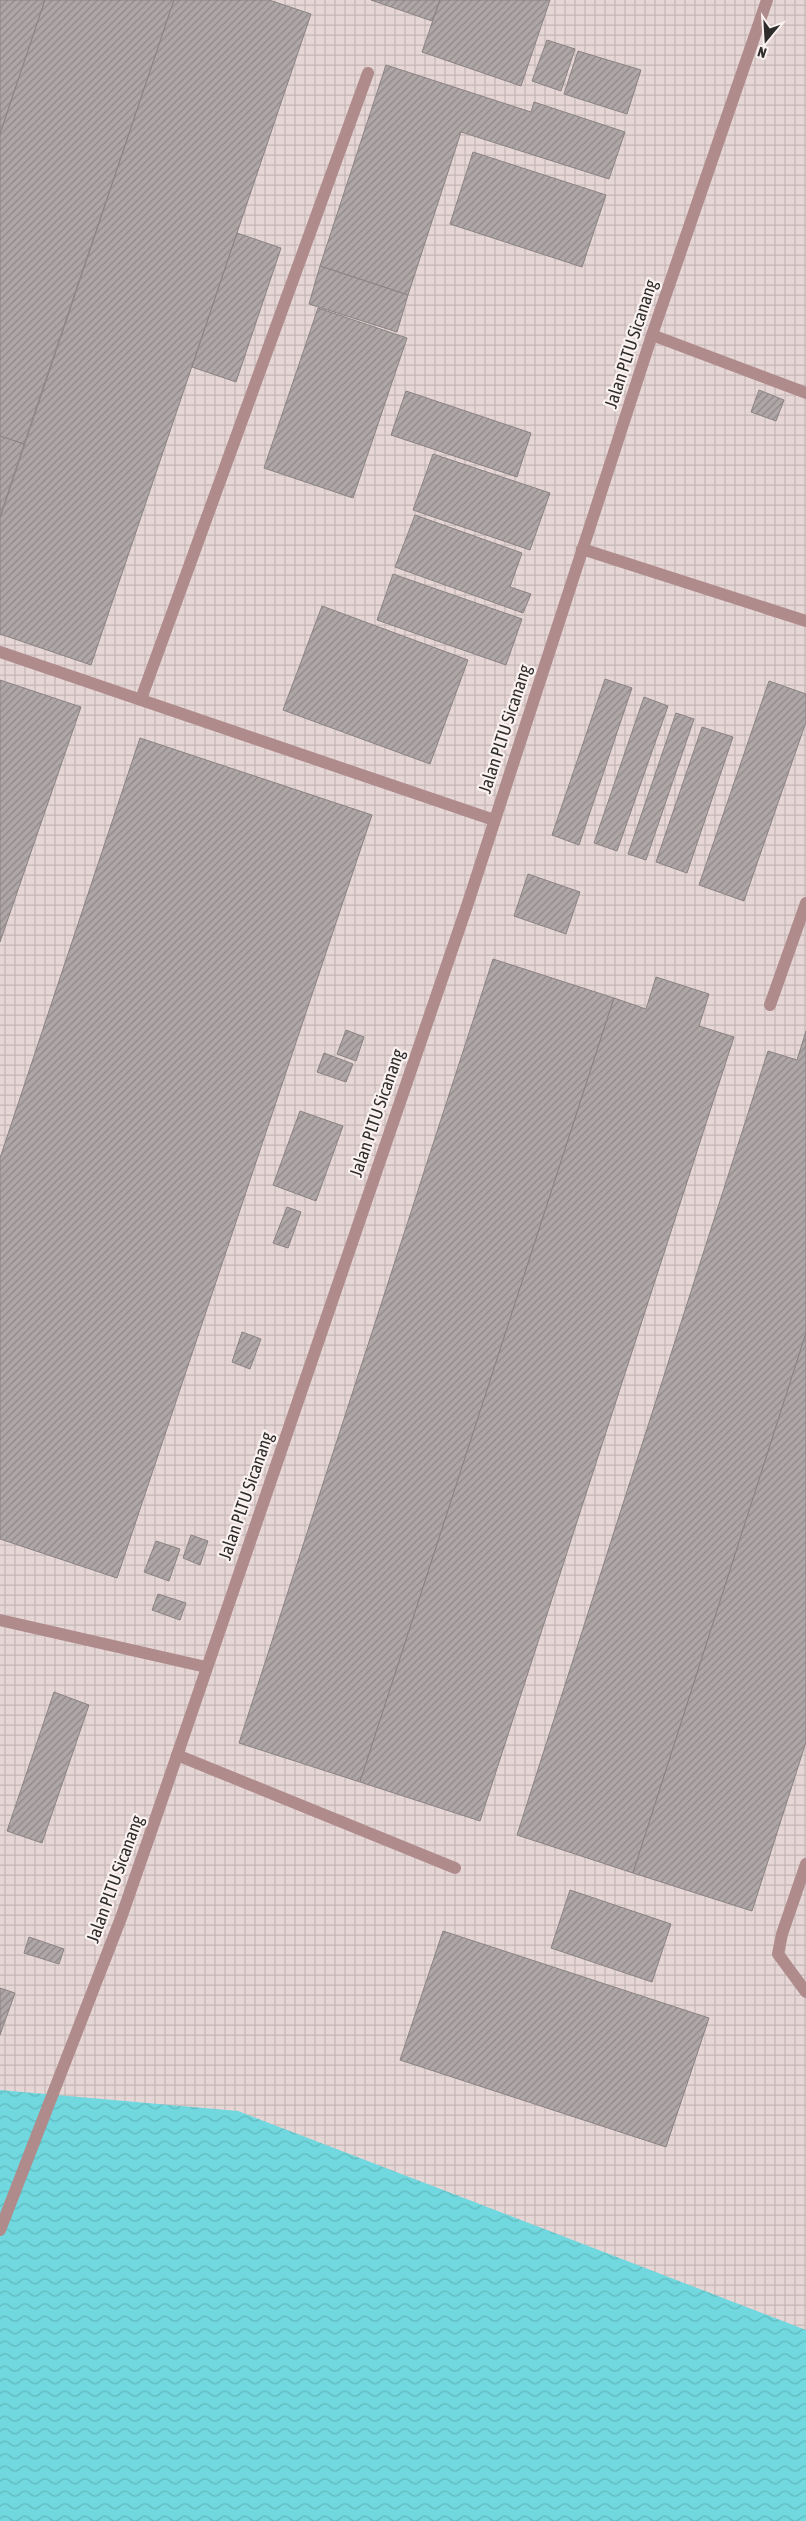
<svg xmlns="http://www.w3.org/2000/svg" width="806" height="2521" viewBox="0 0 806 2521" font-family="'Asap Condensed',sans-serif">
  <defs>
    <pattern id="industrial-grid" width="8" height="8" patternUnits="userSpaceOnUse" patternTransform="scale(1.25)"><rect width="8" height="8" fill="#e7d6d6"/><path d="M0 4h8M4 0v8" fill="none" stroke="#c6b8b8"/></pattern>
    <pattern id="water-waves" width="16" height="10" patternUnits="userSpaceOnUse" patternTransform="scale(1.25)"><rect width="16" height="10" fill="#70d8de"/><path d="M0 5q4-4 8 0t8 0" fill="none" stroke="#61babf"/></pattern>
    <pattern id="building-hatch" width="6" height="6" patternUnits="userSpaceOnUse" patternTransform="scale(1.25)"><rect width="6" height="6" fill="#afa7a7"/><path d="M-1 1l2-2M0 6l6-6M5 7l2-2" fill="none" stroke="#8f8888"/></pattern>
  </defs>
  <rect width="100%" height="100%" fill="#ede4e4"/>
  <path fill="url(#industrial-grid)" d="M0 0H806V2500L0 2209Z"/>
  <path fill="url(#water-waves)" d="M0 2090 238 2111 806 2330V2521H0Z"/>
  <g fill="url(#building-hatch)" stroke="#8b8383">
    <path d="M0 0H45L0 134Z"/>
    <path d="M45 0H174L24 444 0 436V134Z"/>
    <path d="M174 0H269L311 14 91 665 0 634V518Z"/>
    <path d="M371 0H440L432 21Z"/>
    <path d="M440 0H550L521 86 422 52Z"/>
    <path d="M547 40 575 49 561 91 532 81Z"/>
    <path d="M578 51 641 70 627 114 564 94Z"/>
    <path d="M386 65 531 112 534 102 625 132 609 179 461 132 408 295 320 266Z"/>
    <path d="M473 152 606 195 582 267 450 224Z"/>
    <path d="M237 233 281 248 236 382 192 367Z"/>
    <path d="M320 266 408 295 397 332 309 304Z"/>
    <path d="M318 308 407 338 353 498 264 468Z"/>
    <path d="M759 390 784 400 776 421 751 412Z"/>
    <path d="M406 391 531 433 517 477 391 435Z"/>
    <path d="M0 436 24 444 0 517Z"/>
    <path d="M433 454 550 493 530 550 413 510Z"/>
    <path d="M415 515 522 553 510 587 531 594 523 613 395 567Z"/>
    <path d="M393 574 522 619 506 665 377 620Z"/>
    <path d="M322 606 468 660 430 764 283 710Z"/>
    <path d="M605 679 632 688 579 845 552 835Z"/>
    <path d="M0 680 81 707 0 942Z"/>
    <path d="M769 681 806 694V722L744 901 699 885Z"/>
    <path d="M644 697 668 706 617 851 594 843Z"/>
    <path d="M676 713 694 719 646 860 628 854Z"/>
    <path d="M702 727 733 737 687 873 656 862Z"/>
    <path d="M140 738 372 815 117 1578 0 1539V1158Z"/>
    <path d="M528 874 580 892 566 934 514 916Z"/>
    <path d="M493 959 614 998 360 1782 239 1743Z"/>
    <path d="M656 977 709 994 699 1026 734 1037 480 1821 360 1782 614 998 646 1009Z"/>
    <path d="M346 1030 364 1037 356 1061 337 1054Z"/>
    <path d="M806 1031V1333L633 1873 517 1835 768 1051 797 1060Z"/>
    <path d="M324 1053 353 1064 346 1082 317 1072Z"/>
    <path d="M300 1111 343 1126 316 1201 273 1185Z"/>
    <path d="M287 1207 301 1212 288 1248 273 1243Z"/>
    <path d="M242 1332 261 1339 250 1369 232 1362Z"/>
    <path d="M806 1333V1742L752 1911 633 1873Z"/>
    <path d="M191 1535 208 1541 200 1565 183 1558Z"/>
    <path d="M156 1541 180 1549 169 1581 144 1572Z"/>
    <path d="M158 1594 186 1603 180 1620 152 1610Z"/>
    <path d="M54 1692 89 1705 42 1843 7 1831Z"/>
    <path d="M570 1890 671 1924 652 1982 551 1948Z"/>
    <path d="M443 1931 709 2018 666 2147 400 2060Z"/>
    <path d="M29 1937 64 1949 59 1964 24 1953Z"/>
    <path d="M0 1988 15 1993 0 2035Z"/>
  </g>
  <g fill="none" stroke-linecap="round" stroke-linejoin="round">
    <g stroke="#af8b8c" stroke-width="12">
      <path d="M652 335 806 393"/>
      <path d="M582 549 806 621"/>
      <path d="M0 652 494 820"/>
      <path d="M141 699 368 73"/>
      <path d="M770 1005 806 903"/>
      <path d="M0 1620 206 1667"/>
      <path d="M177 1755 455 1868"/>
      <path d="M806 1864 782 1934 778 1954 806 1992"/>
      <path d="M0 2230 121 1918 154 1823 467 906 652 335 767 0"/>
    </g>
  </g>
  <g text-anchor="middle" stroke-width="4.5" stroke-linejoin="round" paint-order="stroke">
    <g font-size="18" fill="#2f2c2c" stroke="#faf1f1">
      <text transform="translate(631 344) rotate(-72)" y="6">Jalan PLTU Sicanang</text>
      <text transform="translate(505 729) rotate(-72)" y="6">Jalan PLTU Sicanang</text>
      <text transform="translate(377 1113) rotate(-71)" y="6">Jalan PLTU Sicanang</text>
      <text transform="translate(246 1496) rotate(-71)" y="6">Jalan PLTU Sicanang</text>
      <text transform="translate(115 1879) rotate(-70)" y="6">Jalan PLTU Sicanang</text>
    </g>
  </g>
  <g transform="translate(766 40) rotate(198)" stroke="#faf1f1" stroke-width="4" paint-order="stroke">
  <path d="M0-4L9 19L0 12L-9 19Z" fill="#2f2c2c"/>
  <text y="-8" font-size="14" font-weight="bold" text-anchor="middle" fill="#2f2c2c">N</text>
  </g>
</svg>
